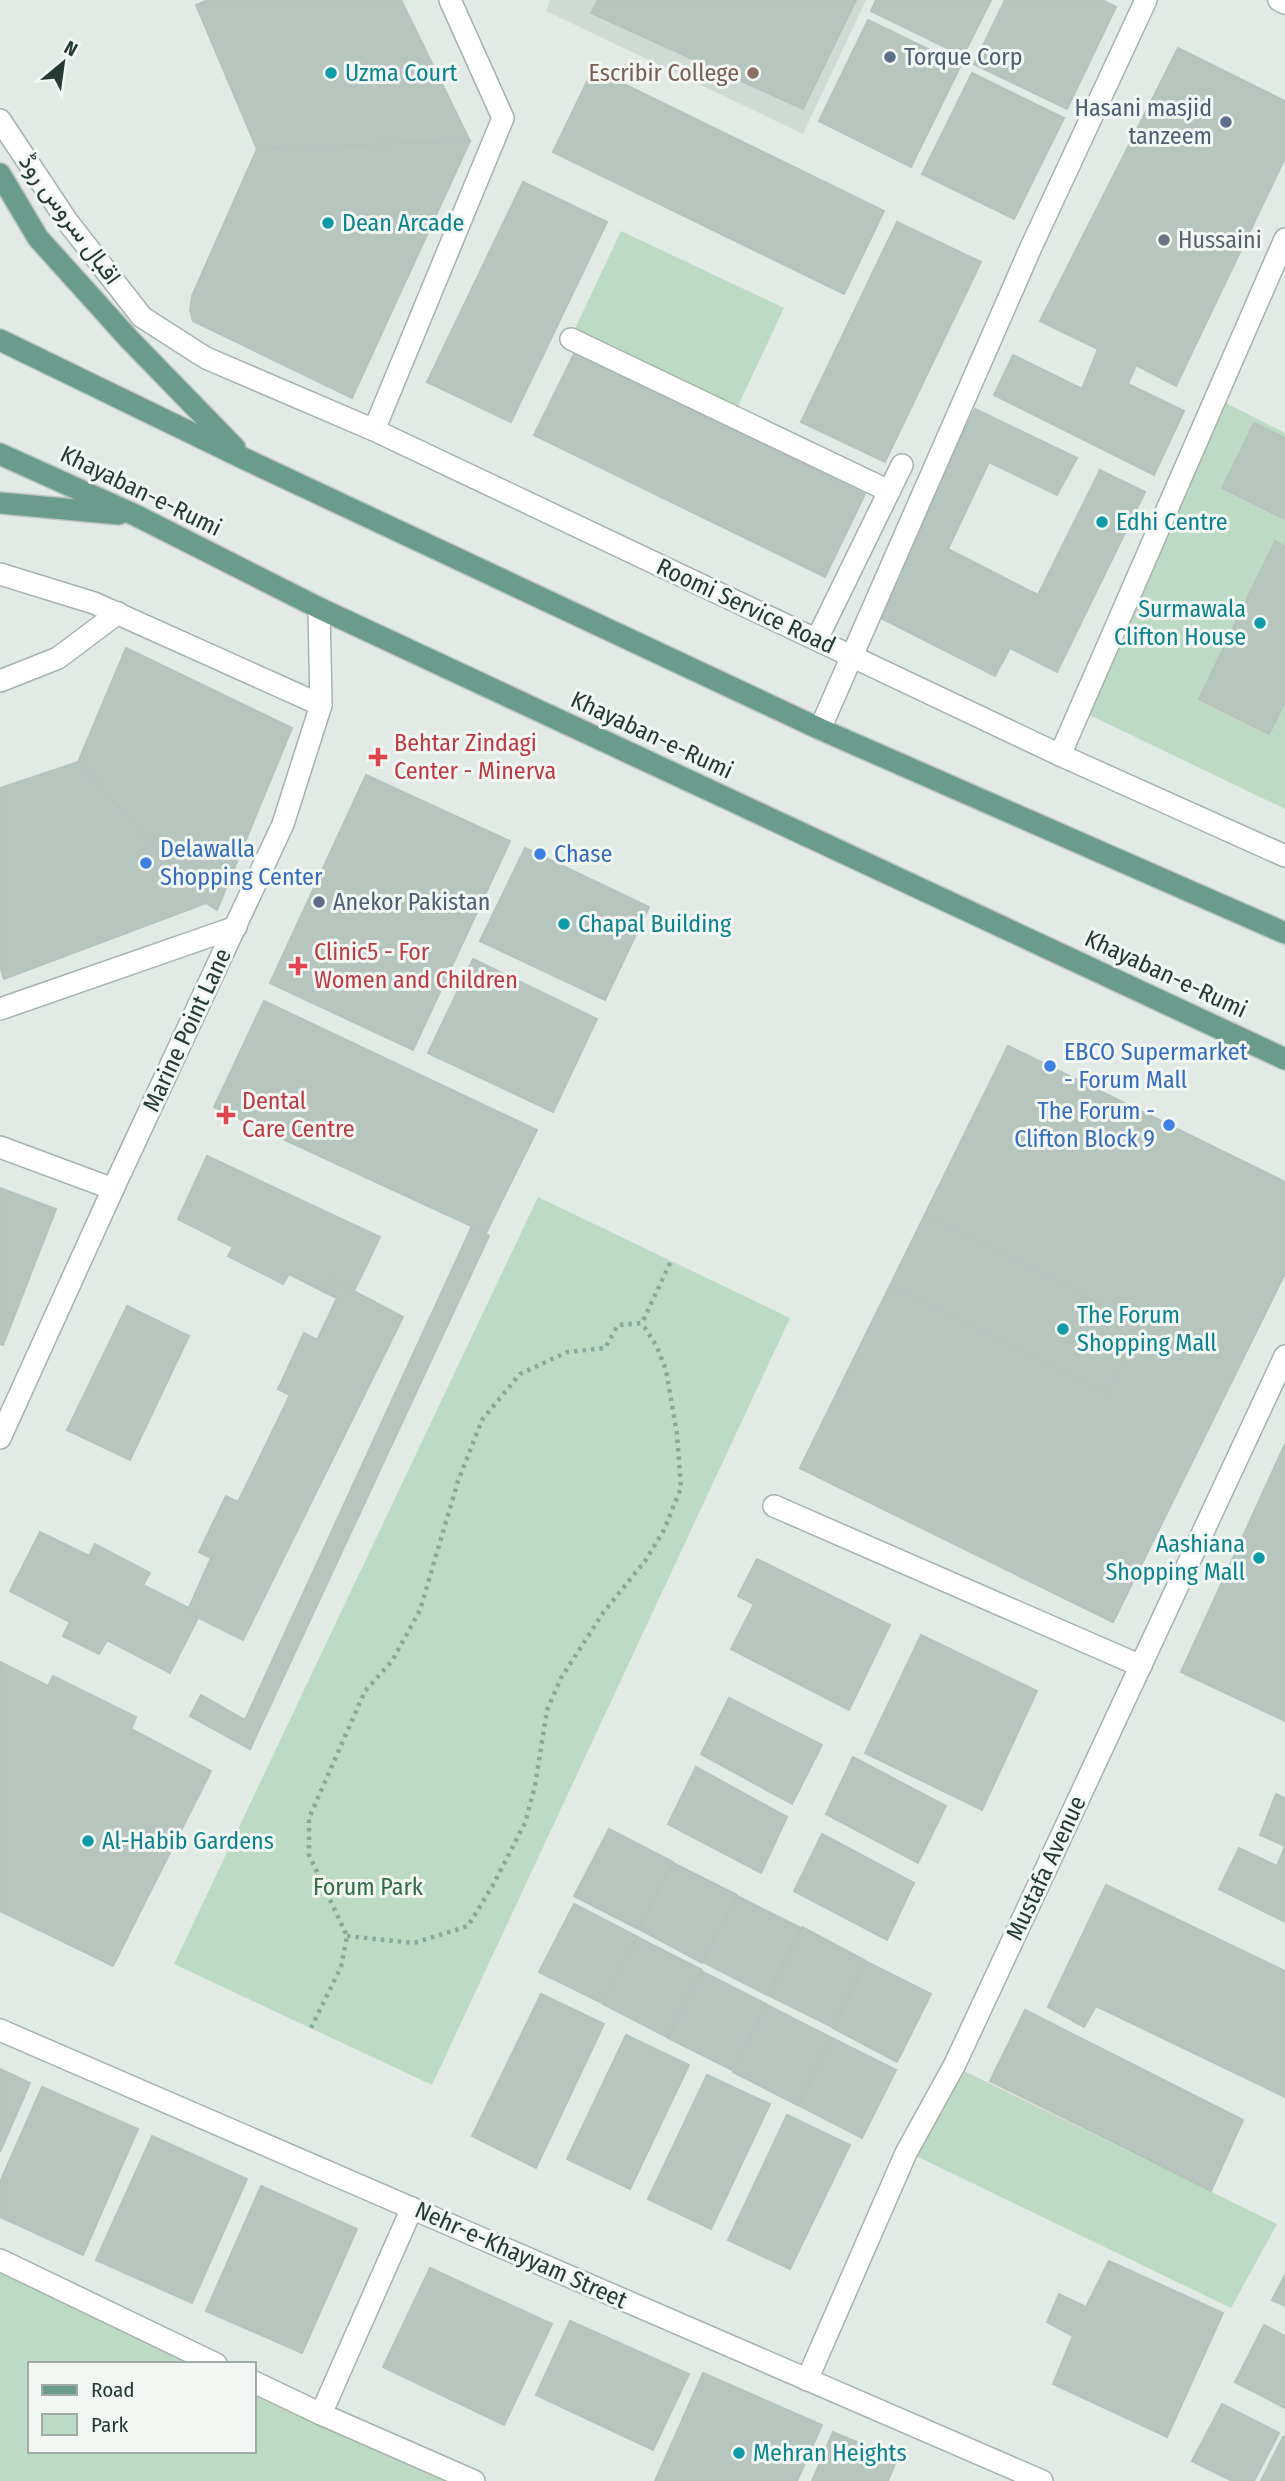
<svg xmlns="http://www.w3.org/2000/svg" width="1285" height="2481" viewBox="0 0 1285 2481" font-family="'Fira Sans Condensed',Vazirmatn,sans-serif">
  <rect width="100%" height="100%" fill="#e2eae6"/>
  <path fill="#d0dad5" d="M550 0H866L803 134 546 11Z"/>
  <g fill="#bddac4">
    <path d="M621 231 784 308 736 410 573 333Z"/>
    <path d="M1220 400 1285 433V809L1073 707Z"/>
    <path d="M538 1197 790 1318 432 2085 174 1964Z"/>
    <path d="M958 2068 1277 2224 1231 2308 912 2154Z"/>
    <path d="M0 2260 216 2364H30V2451H254V2382L474 2481H0Z"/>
  </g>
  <g fill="#b7c5bf" stroke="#b5c3bd" stroke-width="2">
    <path d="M208 0H401L470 141 257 149 196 5Z"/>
    <path d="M598 0H856L803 109 591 13Z"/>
    <path d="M876 0H991L963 56 871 11Z"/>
    <path d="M1005 0H1102L1116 7 1067 109 974 64Z"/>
    <path d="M868 20 961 65 911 167 819 121Z"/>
    <path d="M1178 48 1285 101V158L1176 386 1136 365 1128 384 1184 411 1154 475 994 395 1013 355 1082 389 1098 349 1040 321Z"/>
    <path d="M593 69 884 211 844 294 553 152Z"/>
    <path d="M972 73 1064 118 1014 219 922 174Z"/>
    <path d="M470 141 352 398 193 321 190 310 192 296 257 149Z"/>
    <path d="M523 182 607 222 511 422 427 382Z"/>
    <path d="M897 222 981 262 885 462 801 422Z"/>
    <path d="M575 352 865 494 825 577 534 435Z"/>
    <path d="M975 409 1077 458 1057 495 989 462 948 549 1038 595 1100 470 1145 492 1057 672 1010 648 995 676 873 614Z"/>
    <path d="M1254 423 1285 438V519L1222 488Z"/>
    <path d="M1275 541 1285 546V702L1269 734 1199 699Z"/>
    <path d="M126 648 292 728 217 910 206 903 78 762Z"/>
    <path d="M78 762 206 903 4 979 0 966V788Z"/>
    <path d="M366 775 510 841 413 1050 270 983Z"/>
    <path d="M525 848 649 907 605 1000 480 941Z"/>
    <path d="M473 959 597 1019 553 1112 428 1053Z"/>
    <path d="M264 1001 537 1130 486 1233 214 1107Z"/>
    <path d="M1008 1046 1285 1182V1273L1113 1622 800 1468Z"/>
    <path d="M1008 1046 1285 1182V1273L1113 1622 800 1468 890 1286 1106 1394 1140 1324 925 1215Z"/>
    <path d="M207 1156 380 1237 354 1291 331 1279 324 1292 289 1274 283 1284 228 1256 233 1247 178 1219Z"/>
    <path d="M0 1188 56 1209 3 1345 0 1344Z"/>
    <path d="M472 1226 489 1236 250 1749 190 1716 201 1695 245 1720Z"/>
    <path d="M331 1279 403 1317 243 1640 187 1612 211 1558 199 1552 226 1496 238 1502 290 1395 278 1389 304 1333 317 1340 337 1298 324 1292Z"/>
    <path d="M127 1306 189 1336 130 1460 67 1430Z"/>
    <path d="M1285 1444V1721L1181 1672Z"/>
    <path d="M40 1532 89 1556 95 1544 150 1573 143 1585 187 1607V1612L198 1618 170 1673 107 1640 99 1654 63 1636 70 1622 10 1591Z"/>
    <path d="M757 1559 890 1625 849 1710 731 1649 754 1604 738 1596Z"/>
    <path d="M921 1635 1037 1691 982 1810 865 1753Z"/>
    <path d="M0 1662 48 1686 53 1676 136 1717 131 1729 211 1771 113 1966 0 1911Z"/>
    <path d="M729 1698 822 1745 792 1804 701 1754Z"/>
    <path d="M853 1757 946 1806 918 1863 826 1814Z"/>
    <path d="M696 1767 787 1817 761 1873 668 1824Z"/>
    <path d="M1276 1794 1285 1798V1922L1219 1889 1239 1848 1277 1866 1285 1846 1260 1835Z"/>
    <path d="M609 1829 673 1862 638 1929 574 1896Z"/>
    <path d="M822 1834 914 1883 887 1940 794 1891Z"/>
    <path d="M673 1863 737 1895 702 1963 639 1929Z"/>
    <path d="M1106 1885 1285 1971V2097L1096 2006 1084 2027 1048 2007Z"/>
    <path d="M737 1896 801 1928 767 1995 703 1962Z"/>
    <path d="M574 1904 638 1937 604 2004 539 1972Z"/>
    <path d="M802 1927 866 1961 832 2027 768 1995Z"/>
    <path d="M637 1937 702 1970 667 2037 603 2004Z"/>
    <path d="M867 1962 931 1994 897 2062 833 2028Z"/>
    <path d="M701 1971 766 2004 732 2070 668 2038Z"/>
    <path d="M541 1994 604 2024 536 2168 472 2136Z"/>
    <path d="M767 2005 832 2038 797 2105 733 2072Z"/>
    <path d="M1025 2010 1243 2120 1211 2191 990 2081Z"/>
    <path d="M626 2035 689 2065 630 2189 567 2159Z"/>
    <path d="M832 2038 896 2070 862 2138 798 2105Z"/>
    <path d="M0 2069 30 2083 0 2152Z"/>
    <path d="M707 2075 770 2104 711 2229 648 2199Z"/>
    <path d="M42 2087 138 2129 83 2255 0 2217V2182Z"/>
    <path d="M787 2115 850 2145 790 2269 728 2240Z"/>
    <path d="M152 2136 247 2179 192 2303 96 2260Z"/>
    <path d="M261 2186 357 2229 302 2353 206 2311Z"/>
    <path d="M1109 2261 1223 2313 1167 2437 1053 2384 1073 2336 1047 2322 1059 2294 1086 2307Z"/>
    <path d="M430 2268 552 2324 504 2425 383 2367Z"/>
    <path d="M1285 2275V2306L1272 2300Z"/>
    <path d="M570 2321 689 2374 653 2450 536 2395Z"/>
    <path d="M1264 2325 1285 2336V2408L1235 2382Z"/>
    <path d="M703 2373 822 2425 797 2481H655Z"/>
    <path d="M1222 2404 1279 2433 1254 2481H1232L1192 2461Z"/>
    <path d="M833 2432 897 2459 888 2481H812Z"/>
    <path d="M1283 2437H1285V2481H1261Z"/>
  </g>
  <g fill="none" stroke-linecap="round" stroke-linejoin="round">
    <defs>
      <g id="minor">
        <path d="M1279 0 1285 3"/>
        <path d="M0 120 67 221 142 317 206 358 374 430 1060 755 1285 856"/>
        <path d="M571 339 889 491"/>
        <path d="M374 430 503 118 450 0"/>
        <path d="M0 574 94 603 321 705"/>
        <path d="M817 639 902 465"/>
        <path d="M0 681 58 658 118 613"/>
        <path d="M820 729 1032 245 1146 0"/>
        <path d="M1060 755 1285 239"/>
        <path d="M0 1009 236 927"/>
        <path d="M0 1147 113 1189"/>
        <path d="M0 1438 113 1189 283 824 321 705 319 608"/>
        <path d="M774 1506 1141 1666"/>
        <path d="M0 2030 1042 2481"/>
        <path d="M0 2260 216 2364"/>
        <path d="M807 2380 906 2153 955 2064 1285 1356"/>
        <path d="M254 2382 321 2414 474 2481"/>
        <path d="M321 2414 412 2208"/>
      </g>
      <g id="major">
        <path d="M0 174 38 238 129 339 235 448"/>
        <path d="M0 340 247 460 820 729 1285 933"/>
        <path d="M0 454 135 515 319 608 1285 1059"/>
        <path d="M0 503 119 514"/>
      </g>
    </defs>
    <use href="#minor" stroke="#a5b2ad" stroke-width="24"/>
    <use href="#major" stroke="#bdc4c2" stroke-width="24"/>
    <g stroke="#85ab9e" stroke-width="4.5" stroke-dasharray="3.5 5" stroke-linecap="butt">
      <path d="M347 1936 414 1943 468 1926 493 1885 525 1823 535 1786 547 1710 561 1678 603 1613 645 1561 664 1530 681 1488 677 1434 666 1370 657 1347 642 1323"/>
      <path d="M311 2028 341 1967 347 1936 309 1855V1818L365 1691 392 1661 420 1610 458 1481 482 1420 520 1374 567 1352 605 1348 618 1325 642 1323 671 1261"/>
    </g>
    <use href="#minor" stroke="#fff" stroke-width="21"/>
    <use href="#major" stroke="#6a9c8e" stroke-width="21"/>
  </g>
  <g fill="#5c6f8a" stroke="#f2f7f4" stroke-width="2.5">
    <circle cx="890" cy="57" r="7"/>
    <circle cx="1226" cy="122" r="7"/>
    <circle cx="319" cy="902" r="7"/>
  </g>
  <g fill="#0f9aa8" stroke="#f2f7f4" stroke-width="2.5">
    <circle cx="331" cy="73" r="7"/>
    <circle cx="328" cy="223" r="7"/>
    <circle cx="1102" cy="522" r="7"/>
    <circle cx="1260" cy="623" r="7"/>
    <circle cx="564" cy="924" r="7"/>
    <circle cx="1063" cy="1329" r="7"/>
    <circle cx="1259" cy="1558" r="7"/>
    <circle cx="88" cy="1841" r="7"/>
    <circle cx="739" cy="2453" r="7"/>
  </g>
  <circle fill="#8d6e63" stroke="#f2f7f4" stroke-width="2.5" cx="753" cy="73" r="7"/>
  <circle fill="#6b7280" stroke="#f2f7f4" stroke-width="2.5" cx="1164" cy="240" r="7"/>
  <g fill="#e0444e" stroke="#f2f7f4" stroke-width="2.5">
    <path d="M374.5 746.5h7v7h7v7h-7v7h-7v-7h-7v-7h7z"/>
    <path d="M294.5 955.5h7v7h7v7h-7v7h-7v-7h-7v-7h7z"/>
    <path d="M222.5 1104.5h7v7h7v7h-7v7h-7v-7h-7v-7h7z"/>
  </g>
  <g fill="#3f7fe0" stroke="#f2f7f4" stroke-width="2.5">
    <circle cx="540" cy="854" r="7"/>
    <circle cx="146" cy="863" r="7"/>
    <circle cx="1050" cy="1066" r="7"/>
    <circle cx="1169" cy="1125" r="7"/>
  </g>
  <g text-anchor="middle" stroke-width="6" stroke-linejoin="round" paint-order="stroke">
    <g font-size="24" fill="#4e5e75" stroke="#f2f7f4" text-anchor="start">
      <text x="904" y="65">Torque Corp</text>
      <text x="1212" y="116" text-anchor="end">Hasani masjid<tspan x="1212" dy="28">tanzeem</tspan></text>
      <text x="333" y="910">Anekor Pakistan</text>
    </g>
    <g font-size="24" fill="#0d838f" stroke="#f2f7f4" text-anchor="start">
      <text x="345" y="81">Uzma Court</text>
      <text x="342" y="231">Dean Arcade</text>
      <text x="1116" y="530">Edhi Centre</text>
      <text x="1246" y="617" text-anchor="end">Surmawala<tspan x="1246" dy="28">Clifton House</tspan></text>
      <text x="578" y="932">Chapal Building</text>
      <text x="1077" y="1323">The Forum<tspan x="1077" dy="28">Shopping Mall</tspan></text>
      <text x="1245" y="1552" text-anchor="end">Aashiana<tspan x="1245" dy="28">Shopping Mall</tspan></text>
      <text x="102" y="1849">Al-Habib Gardens</text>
      <text x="753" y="2461">Mehran Heights</text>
    </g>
    <g font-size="24" fill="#785e54" stroke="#f2f7f4" text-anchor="end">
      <text x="739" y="81">Escribir College</text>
    </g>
    <g font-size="24" fill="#243a33" stroke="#f2f7f4">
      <text transform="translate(70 219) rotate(54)" y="8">اقبال سروس روڈ</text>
      <text transform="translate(141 491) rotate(26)" y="8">Khayaban-e-Rumi</text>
      <text transform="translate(746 606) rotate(25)" y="8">Roomi Service Road</text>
      <text transform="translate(652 735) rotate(25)" y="8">Khayaban-e-Rumi</text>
      <text transform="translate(1166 974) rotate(25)" y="8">Khayaban-e-Rumi</text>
      <text transform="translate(187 1030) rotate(-65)" y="8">Marine Point Lane</text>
      <text transform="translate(1046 1868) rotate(-65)" y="8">Mustafa Avenue</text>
      <text transform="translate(521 2255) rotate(24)" y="8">Nehr-e-Khayyam Street</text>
    </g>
    <g font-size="24" fill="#5b616d" stroke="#f2f7f4" text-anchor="start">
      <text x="1178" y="248">Hussaini</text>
    </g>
    <g font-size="24" fill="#be3a42" stroke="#f2f7f4" text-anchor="start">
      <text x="394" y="751">Behtar Zindagi<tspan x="394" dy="28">Center - Minerva</tspan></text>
      <text x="314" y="960">Clinic5 - For<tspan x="314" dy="28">Women and Children</tspan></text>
      <text x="242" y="1109">Dental<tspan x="242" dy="28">Care Centre</tspan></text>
    </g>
    <g font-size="24" fill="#366cbe" stroke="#f2f7f4" text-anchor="start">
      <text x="160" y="857">Delawalla<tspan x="160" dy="28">Shopping Center</tspan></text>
      <text x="554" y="862">Chase</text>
      <text x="1064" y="1060">EBCO Supermarket<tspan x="1064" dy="28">- Forum Mall</tspan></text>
      <text x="1155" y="1119" text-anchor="end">The Forum -<tspan x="1155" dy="28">Clifton Block 9</tspan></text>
    </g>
    <g font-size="24" fill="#326c47" stroke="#f2f7f4">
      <text x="368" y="1895">Forum Park</text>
    </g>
  </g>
  <rect x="28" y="2362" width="228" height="91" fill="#f2f7f4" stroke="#a0aba7" stroke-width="2"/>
  <rect x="42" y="2385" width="35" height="10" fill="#6a9c8e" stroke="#a0aba7" stroke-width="2"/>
  <text x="91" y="2397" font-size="21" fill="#243a33">Road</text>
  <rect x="42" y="2414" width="35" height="21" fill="#bddac4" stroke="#a0aba7" stroke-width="2"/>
  <text x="91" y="2432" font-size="21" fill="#243a33">Park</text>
  <g transform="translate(63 63) rotate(29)" stroke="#f2f7f4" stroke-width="5" paint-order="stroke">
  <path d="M0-5L12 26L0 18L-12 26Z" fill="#243a33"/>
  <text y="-10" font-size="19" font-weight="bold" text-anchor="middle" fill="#243a33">N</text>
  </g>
</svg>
